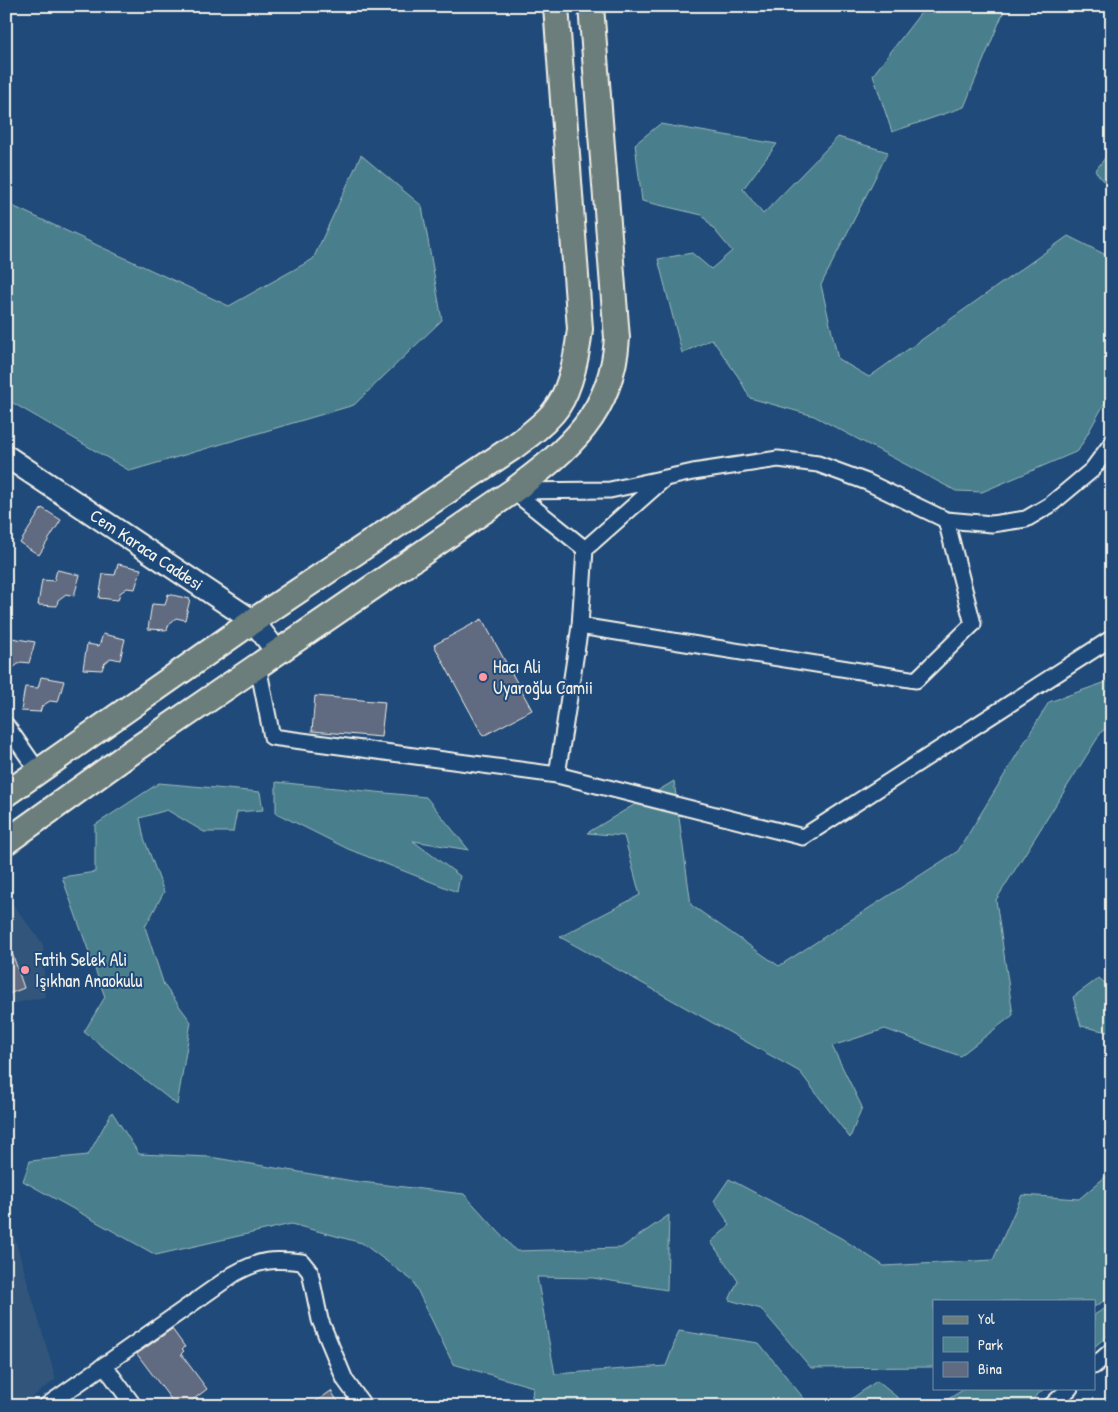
<svg xmlns="http://www.w3.org/2000/svg" width="1118" height="1412" viewBox="0 0 1118 1412" font-family="'Patrick Hand',sans-serif">
  <rect width="100%" height="100%" fill="#1f4a7a"/>
  <filter id="ink" filterUnits="userSpaceOnUse"><feTurbulence type="fractalNoise" baseFrequency=".02" numOctaves="2"/><feDisplacementMap in="SourceGraphic" scale="10" xChannelSelector="R" yChannelSelector="G"/><feConvolveMatrix kernelMatrix="1 2 1 2 8 2 1 2 1" color-interpolation-filters="sRGB"/></filter>
  <g filter="url(#ink)">
    <g fill="#32547c">
      <path d="M6 895 43 944 45 997 6 1005Z"/>
      <path d="M6 1208 56 1379 21 1406H6Z"/>
    </g>
    <g fill="#4a7f8d" stroke="#9fb8ba">
      <path d="M926 6H1006L964 107 892 132 873 75Z"/>
      <path d="M660 124 777 144 743 189 763 214 838 137 888 152 821 285 838 359 869 377 1068 236 1112 258V390L1078 451 982 492 956 491 814 416 750 398 739 378 712 339 682 353 658 259 692 253 711 269 732 251 702 215 642 201 635 144Z"/>
      <path d="M1112 149V190L1095 171Z"/>
      <path d="M361 155 422 206 442 320 354 405 130 471 6 399V203L229 306 313 259Z"/>
      <path d="M1112 680V726L1102 731 996 900 1013 1015 960 1056 885 1029 832 1046 862 1107 850 1138 800 1072 560 937 640 895 624 836 587 833 674 781 691 905 779 966 958 851 1049 702Z"/>
      <path d="M276 782 426 797 469 850 413 841 460 876 457 892 348 849 276 813Z"/>
      <path d="M159 783 260 792 263 810 237 812 233 832H204L167 810 140 818 144 838 164 892 145 927 164 985 191 1022 177 1105 84 1032 105 997 62 877 95 872V825Z"/>
      <path d="M1099 978 1112 989V1033L1081 1026 1073 997Z"/>
      <path d="M112 1112 139 1154 210 1157 353 1181 464 1194 516 1251 621 1248 669 1215 667 1290 593 1278 537 1277 555 1374 666 1366 679 1331 759 1343 810 1406H531L533 1387 453 1364 413 1281 362 1243 291 1224 156 1255 23 1181 30 1161 88 1155Z"/>
      <path d="M1112 1171V1296L1094 1307V1301H934V1367L811 1368 761 1309 729 1300 738 1281 711 1242 730 1225 714 1201 729 1179 841 1238 884 1266 993 1260 1022 1195 1079 1199Z"/>
      <path d="M1112 1304V1332L1094 1347V1315Z"/>
      <path d="M877 1381 908 1406H841Z"/>
      <path d="M966 1388H1045L1025 1406H937Z"/>
    </g>
    <g fill="#606a80" stroke="#f4f1e8">
      <path d="M42 508 61 520 39 555 20 543Z"/>
      <path d="M118 564 141 569 135 589 127 588 120 593 118 600 99 598 103 574 115 575Z"/>
      <path d="M57 570 80 575 74 596 66 594 58 600 57 606 38 605 42 580 54 581Z"/>
      <path d="M168 594 190 599 185 620 176 618 169 624 167 630 148 629 152 604 165 605Z"/>
      <path d="M482 619 532 710 483 736 434 645Z"/>
      <path d="M103 634 125 639 120 660 111 658 104 664 102 670 83 669 87 644 99 646Z"/>
      <path d="M12 638 35 642 29 663 21 662 6 673V649H9Z"/>
      <path d="M41 677 64 681 58 702 50 701 42 706 40 712 21 711 25 687 38 688Z"/>
      <path d="M315 696 385 702 381 737 312 731Z"/>
      <path d="M6 941H8L24 988 6 995Z"/>
      <path d="M172 1329 185 1347 182 1349 184 1351 181 1354 207 1389 185 1406H176L137 1354Z"/>
      <path d="M331 1391 341 1406H309Z"/>
    </g>
    <g fill="none" stroke-linecap="round" stroke-linejoin="round">
      <defs>
        <g id="street">
          <path d="M513 491 610 490 693 472 778 459 818 464 867 482 946 520 992 524 1026 519 1050 505 1092 470 1112 443"/>
          <path d="M513 491 585 549"/>
          <path d="M580 626 585 549 663 480"/>
          <path d="M258 666 272 737 557 775 803 837 1112 638"/>
          <path d="M6 725 38 771"/>
          <path d="M557 775 580 626 916 680 973 624 946 520"/>
          <path d="M104 1365 134 1406"/>
          <path d="M1094 1366 1112 1350"/>
          <path d="M46 1406 234 1274C261 1259 272 1259 302 1262L310 1272 320 1320 345 1380 364 1406"/>
          <path d="M1051 1406 1070 1388"/>
        </g>
        <g id="secondary">
          <path id="s1" d="M6 456 253 621 278 653"/>
        </g>
        <g id="primary">
          <path d="M6 794 253 621 512 448C527 437 541 427 553 413 571 392 577 356 580 329L556 6"/>
          <path d="M6 842 126 756 513 491C570 448 612 414 617 338L591 6"/>
        </g>
      </defs>
      <use href="#street" stroke="#f4f1e8" stroke-width="19"/>
      <use href="#secondary" stroke="#f4f1e8" stroke-width="25"/>
      <use href="#primary" stroke="#f4f1e8" stroke-width="28"/>
      <use href="#street" stroke="#1f4a7a" stroke-width="15"/>
      <use href="#secondary" stroke="#1f4a7a" stroke-width="21"/>
      <use href="#primary" stroke="#6c7e7c" stroke-width="24"/>
    </g>
  </g>
  <g fill="#ff9aa2" stroke="#1f4a7a" stroke-width="2">
    <circle cx="483" cy="677" r="5"/>
    <circle cx="25" cy="970" r="5"/>
  </g>
  <g text-anchor="middle" stroke-width="4" stroke-linejoin="round" paint-order="stroke">
    <g font-size="18" fill="#f4f1e8" stroke="#1f4a7a">
      <text dy="6" stroke="none"><textPath href="#s1" startOffset="169">Cem Karaca Caddesi</textPath></text>
    </g>
    <g font-size="18" fill="#f4f1e8" stroke="#1f4a7a" text-anchor="start">
      <text x="493" y="673">Hacı Ali<tspan x="493" dy="21">Uyaroğlu Camii</tspan></text>
      <text x="35" y="966">Fatih Selek Ali<tspan x="35" dy="21">Işıkhan Anaokulu</tspan></text>
    </g>
  </g>
  <rect width="1118" height="1412" fill="none" stroke="#1f4a7a" stroke-width="25"/>
  <rect x="12" y="12" width="1093" height="1387" fill="none" stroke="#f4f1e8" stroke-width="2" filter="url(#ink)"/>
  <rect x="933" y="1300" width="162" height="90" fill="#1f4a7a" stroke="#748da6"/>
  <rect x="943" y="1316" width="25" height="8" fill="#6c7e7c" stroke="#748da6"/>
  <text x="978" y="1324" font-size="15" fill="#f4f1e8">Yol</text>
  <rect x="943" y="1337" width="25" height="15" fill="#4a7f8d" stroke="#748da6"/>
  <text x="978" y="1350" font-size="15" fill="#f4f1e8">Park</text>
  <rect x="943" y="1362" width="25" height="15" fill="#606a80" stroke="#748da6"/>
  <text x="978" y="1374" font-size="15" fill="#f4f1e8">Bina</text>
</svg>
